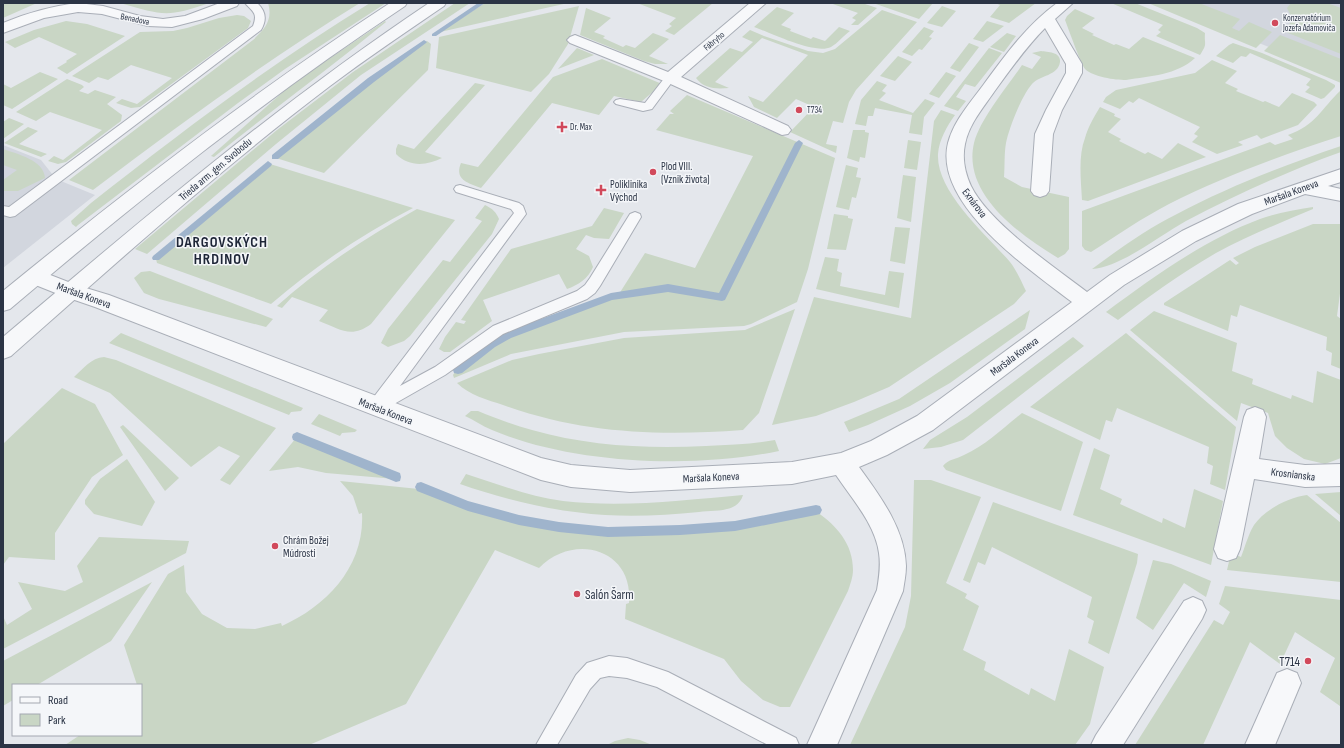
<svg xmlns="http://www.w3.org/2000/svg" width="1344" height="748" viewBox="0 0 1344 748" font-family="'Sofia Sans Condensed',sans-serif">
  <rect width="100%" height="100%" fill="#e4e7ec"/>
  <g fill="#d2d6de">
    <path d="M1159 3H1341V67L1336 74Z"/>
    <path d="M3 145 41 160 56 179 95 195 3 268Z"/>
  </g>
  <g fill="#c9d6c5">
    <path d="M3 3H37L3 18Z"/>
    <path d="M120 3H209C167 18 162 15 120 3Z"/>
    <path d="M268 3H360C267 60 180 124 93 190L69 180 253 40C265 29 273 20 268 3Z"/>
    <path d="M370 3H386L285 69 238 103 78 225 76 227 72 224 71 221 91 203C181 132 272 63 370 3Z"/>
    <path d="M455 3H470L361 75 276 144 147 254 135 249 277 130 353 72Z"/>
    <path d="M485 3H568L440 32Z"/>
    <path d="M637 3H713L674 35 665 31 672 26 669 24 676 18Z"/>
    <path d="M830 3H862L877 8 858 25H851L856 20 852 18 858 13Z"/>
    <path d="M873 3H933L919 19Z"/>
    <path d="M995 3 1001 4 1036 3 1009 23 990 17 1000 5Z"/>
    <path d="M1111 3H1135L1197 28 1205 33C1204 45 1208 43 1200 55L1156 36 1161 32 1158 30 1163 25Z"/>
    <path d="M1148 3H1199L1240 19 1232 28 1239 31 1249 22 1272 32 1256 48Z"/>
    <path d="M1291 3H1327L1341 8V54L1283 31 1293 20 1287 8Z"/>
    <path d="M579 6 568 44 549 74 531 92 436 68 439 37Z"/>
    <path d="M942 6 956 11 942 27 927 23Z"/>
    <path d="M777 7 794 13 781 25 791 29 790 31 811 39 813 37 825 41 839 27 850 31C844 35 838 43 831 47 815 55 771 33 754 27Z"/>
    <path d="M586 8 611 18 594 32 605 36 603 38 623 47 626 45 635 48 653 33 669 39 649 56 668 64H655L644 61 580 35Z"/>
    <path d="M1075 9 1095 18 1082 28 1094 34 1092 35 1114 45 1116 44 1129 49 1143 37 1195 58C1177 75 1150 76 1126 80 1115 80 1093 77 1085 69 1080 62 1069 30 1065 20L1067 16Z"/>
    <path d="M882 10 917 22 856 90 849 102 843 123 833 121 826 144 837 146 836 153 790 132 814 107 796 99 777 118 754 107 748 96 763 102 808 55 762 38 715 82 729 88C716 89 704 89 696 78L730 48 742 52 753 42 742 37 750 30 764 36 808 51 823 53 835 49Z"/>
    <path d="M237 15 244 16 251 21 248 28 140 107 131 108 116 103 122 99 137 104 172 78 131 65 108 80 98 77 89 83 72 76 140 32 173 31 187 28 219 18Z"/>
    <path d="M66 21 87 24 125 36 67 74 57 68 67 62 66 61 77 54 39 37 15 48 5 42 34 30Z"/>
    <path d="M385 21 386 22C330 68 271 111 214 157L211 156 293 83Z"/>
    <path d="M987 21 1004 26 983 42 973 39Z"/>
    <path d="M924 27 934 31 929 37 932 38 922 50 919 49 912 56 902 52Z"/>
    <path d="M1007 33 1016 36 1004 52 990 47Z"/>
    <path d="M1280 35 1341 59V83L1264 51Z"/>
    <path d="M427 41 431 44 428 70 324 173 276 158 336 109Z"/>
    <path d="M969 43 979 47 960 72 950 68Z"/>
    <path d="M1233 43 1262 53 1326 80 1335 85V87L1324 98 1321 99 1305 92 1310 87 1306 85 1311 79 1250 53 1246 57 1241 56 1233 63 1216 56 1229 45Z"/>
    <path d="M577 48 594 55 558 69Z"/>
    <path d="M989 48 1002 53 975 87 965 84 956 97 966 101 958 111 944 106Z"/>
    <path d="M1041 51C1048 52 1061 52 1060 62 1058 76 1040 75 1032 84 1022 95 1009 128 1006 143 1004 154 1005 166 1004 177L1022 187 1069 197V249L1065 254 1058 258C1020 235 962 194 974 143 980 119 1008 86 1022 65L1032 69 1041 57 1032 53Z"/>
    <path d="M898 56 912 62 895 81 880 76Z"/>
    <path d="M602 59 662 84 641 102 614 96 599 115 552 103 481 188C468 183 454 180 461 163L478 167 553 77Z"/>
    <path d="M1212 60 1237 71 1225 83 1238 89 1236 91 1263 102 1265 101 1279 107 1292 93 1314 102 1317 105 1298 125 1261 139 1257 135 1238 142 1243 145 1217 154 1192 142 1198 136 1194 134 1200 127 1139 98 1133 103 1129 101 1120 109 1103 102 1106 97 1116 90 1195 73Z"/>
    <path d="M40 72 58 79 12 109 3 105V84L11 88Z"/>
    <path d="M946 72 956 76 939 98 929 94Z"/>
    <path d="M67 79 82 85 84 87 79 91 88 94 95 90 116 97 107 104 122 115 121 121 66 162 58 164 48 161 54 156 63 160 102 130 50 112 36 121 16 112Z"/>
    <path d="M877 81 887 85 882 91 886 93 879 100 913 113 925 99 935 103 924 117 922 135 909 133 912 115 875 108 873 116H868L866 126 855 124 861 100Z"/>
    <path d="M475 83 485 85 425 152 442 158C426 166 409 167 396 154V149L398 144 414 149Z"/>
    <path d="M1341 90V136C1282 155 1224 176 1169 204 1142 218 1116 236 1091 252L1085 250 1082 246V211L1270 142 1275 145 1293 139 1288 135C1316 125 1321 109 1341 90Z"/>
    <path d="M687 95 835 158 808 269 797 302 751 324 744 326 624 332 511 354 454 378 453 375 456 370 458 372 502 340 612 299 619 294 645 253 695 268 753 156 656 130 670 114H674L670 111Z"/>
    <path d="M1100 107 1115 114 1114 116 1121 119 1108 132 1121 139 1119 141 1145 154 1148 152 1162 159 1178 143 1206 157 1088 201 1082 200C1081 180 1078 156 1085 138 1088 127 1094 117 1100 107Z"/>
    <path d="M941 110 955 115C947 126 939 140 938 154 936 192 987 235 1010 262 1017 271 1021 281 1026 291L1014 304 889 387 854 402 816 416 772 425 814 297 911 318 934 121Z"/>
    <path d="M9 118 24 124 3 139V122Z"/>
    <path d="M28 127 38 131 19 144 47 154 41 157 4 143Z"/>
    <path d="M853 130H865V132L869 133 865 158 860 157 859 162 847 158Z"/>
    <path d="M908 140 921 142 917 170 904 168Z"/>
    <path d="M1341 146V152C1288 171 1236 195 1186 221 1159 236 1121 267 1092 269 1119 249 1147 229 1177 214 1229 186 1285 165 1341 146Z"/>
    <path d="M3 149C17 154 44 160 45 178L18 191H3V180L17 170 3 165Z"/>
    <path d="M270 164 413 208C362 234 314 267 271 304L157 263 156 259Z"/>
    <path d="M846 165 858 168 856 177 861 178 856 198 852 197 849 210 836 207Z"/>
    <path d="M903 175 916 177 911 222 897 218Z"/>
    <path d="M485 205C493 209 496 212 499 219L492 234 410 336 404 341 388 347 381 343 388 329 443 260 450 262 482 221 475 218Z"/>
    <path d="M1313 207V209C1280 223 1247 236 1216 253 1182 273 1149 296 1118 320L1106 312C1153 277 1206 239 1260 219 1277 213 1295 210 1313 207Z"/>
    <path d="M604 208 624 213 609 239 594 238 586 235 576 249 589 256 593 267C588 279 578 285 567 289L559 274 483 300 492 321 450 352H444L439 349 445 337 456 322 464 324 466 321 461 320 511 249 592 226Z"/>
    <path d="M417 209 455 220 371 324C351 339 340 329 319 321L328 310 292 297 282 308 277 306C319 268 368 236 417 209Z"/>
    <path d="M834 214 848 216V218L853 219 846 250 827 249Z"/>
    <path d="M1313 224H1341V286L1337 316 1341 319V369L1331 365 1332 353 1326 350 1327 337 1240 305 1237 317 1231 315 1228 331 1164 305V303L1230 260 1236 265 1239 263 1233 258 1255 247Z"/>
    <path d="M895 227 910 228 905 264 890 261Z"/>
    <path d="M825 257 839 259 837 271 842 273 840 286 885 295 889 271 904 273 899 308 816 289Z"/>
    <path d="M150 271 273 319 266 327 159 299 144 293 134 278 141 272Z"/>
    <path d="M795 309 759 413 743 430C660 436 583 434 503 405 488 400 469 395 457 383L512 360 539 354 624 338 745 330Z"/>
    <path d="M1030 310 1025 329 950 383 910 406 868 425 849 432 844 422 899 399Z"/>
    <path d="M1154 311 1237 343 1232 371 1253 379 1252 384 1291 399 1292 395 1313 403 1317 371 1341 380V458L1325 464 1304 459 1287 448 1275 436 1268 413 1241 403 1237 421 1130 330Z"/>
    <path d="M121 333 303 408 301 411 291 412 289 415 109 343Z"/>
    <path d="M1126 333 1236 427 1225 490 1210 484 1213 466 1207 463 1209 447 1117 408 1112 422 1106 420 1100 440 1030 407Z"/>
    <path d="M1073 337 1084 346 963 440 941 447 923 449 930 440 967 417Z"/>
    <path d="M104 357 116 360 276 428 230 485 220 480 240 456 219 446 191 467 110 393 74 377C84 368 91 358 104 357Z"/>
    <path d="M62 388 95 404 123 455 92 477 55 533V560L9 557 3 565V444Z"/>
    <path d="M471 411H478C495 418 513 425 532 430 588 446 647 449 706 446 729 445 753 444 775 440L779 451C693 469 572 464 492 430 482 426 474 420 465 416Z"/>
    <path d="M1022 413 1083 442 1061 511 946 470 943 466C948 459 957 459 964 455 986 445 1003 428 1022 413Z"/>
    <path d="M319 414 357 430 355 432 342 433 340 436 311 424Z"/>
    <path d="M123 425 179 478 165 491 120 427Z"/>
    <path d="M296 438 395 479 326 473 298 467 269 471Z"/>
    <path d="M1094 448 1110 455 1100 489 1122 499 1120 504 1162 523 1163 518 1185 528 1194 489 1223 501 1211 565 1073 515Z"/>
    <path d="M127 459 155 502 142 526 94 514 85 504V500L100 479Z"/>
    <path d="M466 474C498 484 530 497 563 501 623 508 684 500 743 495 738 513 715 510 699 512 668 515 636 517 605 515 556 512 506 500 460 484Z"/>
    <path d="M914 480H931L981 497 946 583 967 594 965 598 979 606 963 650 986 662 984 670 1029 695 1031 688 1055 701 1069 649 1104 667 1090 724 1075 745H850L905 627 911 596Z"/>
    <path d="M340 481 419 489 466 507 519 521 558 529 608 534 680 531 735 527 817 512C837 526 853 544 853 570 853 577 850 585 848 591L790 707H780L763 700 741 681 724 659 625 619 626 604 629 603C634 549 574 532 539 568L495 550 406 704 309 745H65L80 735H141V685H137L124 645 168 574 184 565 186 592 202 614 227 628 255 629 281 623 282 626C327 606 365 566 362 513L359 514 353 496Z"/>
    <path d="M1341 492V516L1315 494Z"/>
    <path d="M1307 495 1341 523V582L1227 570 1231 553 1241 557C1245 547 1248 535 1254 525 1264 510 1289 497 1307 495Z"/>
    <path d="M993 502 1138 554 1137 563 1109 654 1088 643 1094 621 1087 617 1092 597 992 547 985 565 978 562 970 583 963 580Z"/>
    <path d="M99 537 189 541 186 553 3 649V616L7 625 32 609 18 582 65 591 83 582 77 566Z"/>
    <path d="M1153 560 1171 564 1211 581 1206 597 1184 583 1153 630 1136 618Z"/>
    <path d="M152 582 111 641 37 685H13V700L3 706V661Z"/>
    <path d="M1225 586 1341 600V702L1340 706 1320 692 1335 658 1295 632 1280 664 1250 642 1203 745H1135L1214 620 1223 625 1230 612 1219 604Z"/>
    <path d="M628 738 640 740 652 745H607L615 741Z"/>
  </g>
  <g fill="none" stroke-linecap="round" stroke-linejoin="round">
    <g fill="#9fb4cc" fill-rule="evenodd">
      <path d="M478 3H485L436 36H432V34Z"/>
      <path d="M424 40 427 42 426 43 374 82 278 159H272V155L368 78Z"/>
      <path d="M799 140 803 143 725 300 722 301 668 292 612 300 511 338 495 347 462 373 458 374 454 373 453 370 454 367 489 341 505 332 611 293 668 284 719 293 795 143Z"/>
      <path d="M268 161 272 164 271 166 159 260H153L152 258 153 256Z"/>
      <path d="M297 432 400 473 401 477 400 481 396 482 293 440 292 437 293 434Z"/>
      <path d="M421 482 468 501 519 515 559 522 608 527 680 525 735 521 816 505 820 506 822 510 820 514 816 515 735 531 680 535 608 537 559 532 519 525 468 511 417 491 415 487 417 483Z"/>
    </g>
    <defs>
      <g id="service">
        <path d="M245 3H257C266 11 267 20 261 30L15 216 10 217 3 215V206L9 207 253 26C258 13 253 12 245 3Z"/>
        <path d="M670 75 675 78 652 109 643 111 616 104 614 102 616 100 620 99 645 103 666 76Z"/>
        <path d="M460 185 519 203 523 206 526 214 400 386 435 367 493 326 577 291 585 285 590 278 630 214 635 212 640 214 641 217 600 286 595 293 587 299 503 334 445 375 380 412 375 414 370 412 367 407 370 402 514 213 511 209 456 192 454 189 456 186Z"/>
        <path d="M609 656 627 658 668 672 796 738 799 745H768L657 687 627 678 609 676 600 678 590 689 557 745H536L576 675 587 663Z"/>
      </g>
      <g id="minor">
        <path d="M78 3 103 6 140 16 163 19 185 16 220 3H239L237 6 203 19 172 27 148 26 102 14 78 12 44 18 3 33V23C27 13 52 6 78 3Z"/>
        <path d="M750 3H766L681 77 788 126 791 130 788 134 782 135 664 81 570 43 567 40 570 37 575 35 580 37 668 72Z"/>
        <path d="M1057 3H1073L1055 19 1082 64V73L1062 110 1053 134 1049 191 1046 195 1040 197 1034 195 1031 191 1035 134 1046 110 1066 73V64L1045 28C1026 47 1010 70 994 92 983 108 969 124 965 144 962 158 965 173 971 186 989 223 1053 266 1087 292L1110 275 1182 231 1238 204 1341 169V182L1328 186 1341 189V201L1305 194 1252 214 1196 241 1124 285 933 430 887 455 859 467C880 496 905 529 906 566 906 575 904 583 903 591L837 745H807L877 590C879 578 881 566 879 553 875 524 852 499 836 475L792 484 630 492 571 487 541 480 95 307 63 296 28 282 25 277 28 272 35 269 76 285 109 295 541 458 571 465 630 470 792 462 841 453 871 441 917 416 1072 302C1030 270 933 204 948 143 954 120 971 102 984 84 1006 54 1027 25 1057 3Z"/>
        <path d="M1255 407 1263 410 1266 417 1259 459 1305 465 1341 464V486L1305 487 1254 479 1240 549 1236 558 1227 561 1218 558 1214 549 1244 417 1247 410Z"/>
        <path d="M1193 597 1202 601 1206 610 1202 619 1123 745H1091L1096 735 1184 601Z"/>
        <path d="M1287 669 1297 673 1301 683 1275 745H1245L1277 673Z"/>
      </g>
      <g id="tertiary">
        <path d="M390 3H407L405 6C266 98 137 201 10 309L3 311V291C128 189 255 91 390 3Z"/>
        <path d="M429 3H446L444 6C406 32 367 58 330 86 219 170 115 264 11 356L3 359V337C141 220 278 104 429 3Z"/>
      </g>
    </defs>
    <use href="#service" stroke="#a9aeb7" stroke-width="2"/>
    <use href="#minor" stroke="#a9aeb7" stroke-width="2"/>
    <use href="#tertiary" stroke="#a9aeb7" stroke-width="2"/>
    <use href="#service" fill="#f7f8fa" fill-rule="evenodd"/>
    <use href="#minor" fill="#f7f8fa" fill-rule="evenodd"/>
    <use href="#tertiary" fill="#f7f8fa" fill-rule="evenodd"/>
  </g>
  <g fill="#d1495b" stroke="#f4f6f9" stroke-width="1.5">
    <circle cx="1275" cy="23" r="4"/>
    <circle cx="799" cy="110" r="4"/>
    <path d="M560 121h4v4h4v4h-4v4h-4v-4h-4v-4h4z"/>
    <circle cx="653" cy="172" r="4"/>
    <path d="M599 184h4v4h4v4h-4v4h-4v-4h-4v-4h4z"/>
    <circle cx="275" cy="546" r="4"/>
    <circle cx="577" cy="594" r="4"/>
    <circle cx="1308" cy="661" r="4"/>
  </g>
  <g text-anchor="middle" stroke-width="3" stroke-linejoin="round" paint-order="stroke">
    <g font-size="9" fill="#2b3445" stroke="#f4f6f9" text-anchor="start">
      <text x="1283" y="21">Konzervatórium<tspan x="1283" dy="10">Jozefa Adamoviča</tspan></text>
      <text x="807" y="113">T734</text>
      <text x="570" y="130">Dr. Max</text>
    </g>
    <g font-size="9" fill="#2b3445" stroke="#f4f6f9">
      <text transform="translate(135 19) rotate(12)" y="3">Benadova</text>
      <text transform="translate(714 41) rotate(-40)" y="3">Fábryho</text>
    </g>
    <g font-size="11" fill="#2b3445" stroke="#f4f6f9" text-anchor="start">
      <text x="661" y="170">Plod VIII.<tspan x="661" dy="13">(Vznik života)</tspan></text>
      <text x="610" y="188">Poliklinika<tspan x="610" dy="13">Východ</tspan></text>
      <text x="283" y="544">Chrám Božej<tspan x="283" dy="13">Múdrosti</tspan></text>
    </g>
    <g font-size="11" fill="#2b3445" stroke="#f4f6f9">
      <text transform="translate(215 169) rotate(-40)" y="4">Trieda arm. gen. Svobodu</text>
      <text transform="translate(1291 192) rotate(-20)" y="4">Maršala Koneva</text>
      <text transform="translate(975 203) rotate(53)" y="4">Exnárova</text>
      <text transform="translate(84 295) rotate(20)" y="4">Maršala Koneva</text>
      <text transform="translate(1014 356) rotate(-37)" y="4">Maršala Koneva</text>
      <text transform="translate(386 411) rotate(21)" y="4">Maršala Koneva</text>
      <text transform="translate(1293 474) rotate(7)" y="4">Krosnianska</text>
      <text transform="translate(711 477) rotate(-3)" y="4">Maršala Koneva</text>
    </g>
    <g font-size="13" fill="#2b3445" stroke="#f4f6f9" text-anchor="start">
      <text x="585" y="599">Salón Šarm</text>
      <text x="1300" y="666" text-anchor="end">T714</text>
    </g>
    <g font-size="15" font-weight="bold" letter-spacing="1" fill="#1d2536" stroke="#f4f6f9">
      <text x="222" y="247">DARGOVSKÝCH<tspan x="222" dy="17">HRDINOV</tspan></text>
    </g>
  </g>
  <rect width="1344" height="748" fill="none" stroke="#2b3445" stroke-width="8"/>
  <rect x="12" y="684" width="130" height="52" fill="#f4f6f9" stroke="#a4a8b1"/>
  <rect x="20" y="697" width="20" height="6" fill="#f7f8fa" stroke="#a4a8b1"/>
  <text x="48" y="704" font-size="12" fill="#2b3445">Road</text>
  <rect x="20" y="714" width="20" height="12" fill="#c9d6c5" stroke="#a4a8b1"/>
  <text x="48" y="724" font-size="12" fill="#2b3445">Park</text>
</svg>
